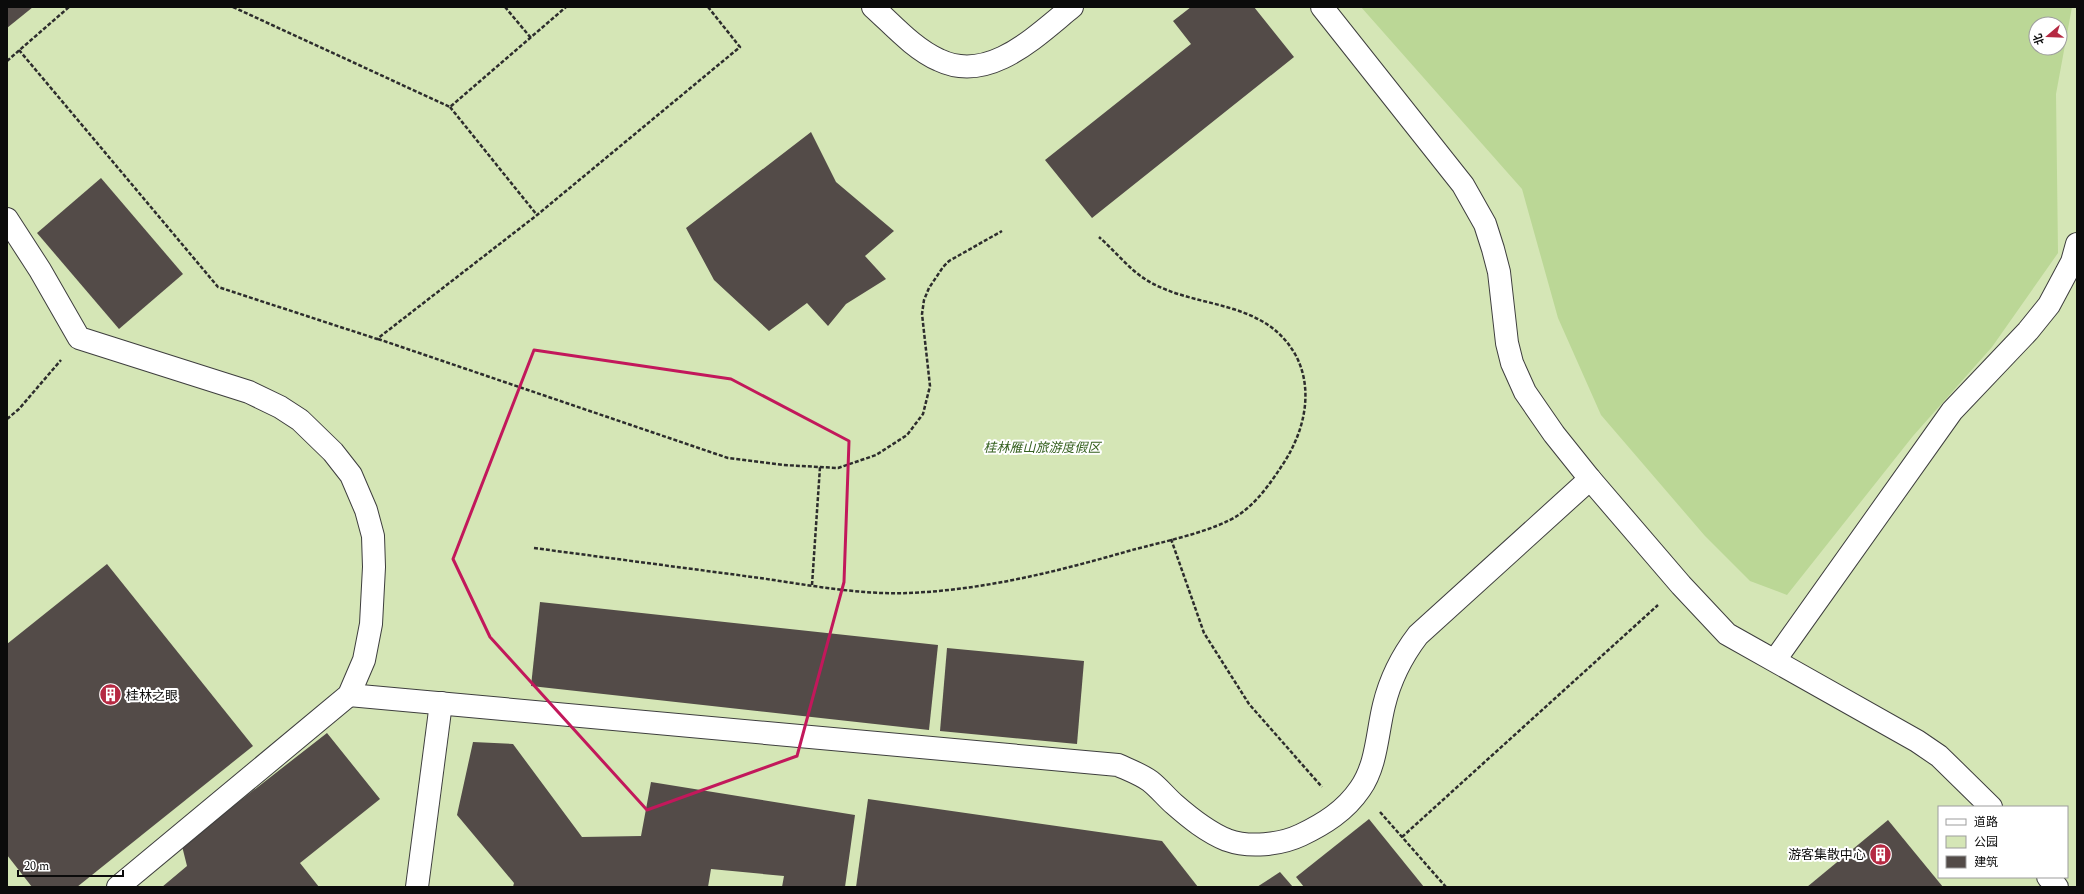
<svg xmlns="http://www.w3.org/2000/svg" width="2084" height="894" viewBox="0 0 2084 894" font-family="Spectral,'Noto Sans SC',serif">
  <rect width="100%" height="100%" fill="#fef8ea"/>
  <path fill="#d5e6b6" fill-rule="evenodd" d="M7 7H2077V887H7ZM2036 24H2060V48H2036ZM1939 807H2067V877H1939Z"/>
  <path fill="#bbd796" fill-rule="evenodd" d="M1361 7H2072L2056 94 2058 253 1992 347 1913 436 1787 595 1750 581 1705 536 1601 415 1558 318 1522 189ZM2036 24H2060V48H2036Z"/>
  <g fill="#534b48">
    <path d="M7 7H33L7 28Z"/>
    <path d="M1191 7H1254L1294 57 1092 218 1045 160 1191 44 1173 21Z"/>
    <path d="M811 132 836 182 894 231 865 256 886 279 846 304 828 326 807 303 769 331 714 280 686 228Z"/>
    <path d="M101 178 183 274 119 329 37 233Z"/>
    <path d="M107 564 253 746 77 887H32L7 855V644Z"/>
    <path d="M540 602 938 645 929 730 531 686Z"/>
    <path d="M947 648 1084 661 1077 744 940 731Z"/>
    <path d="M327 733 380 799 300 863 319 887H162L187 866 182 846Z"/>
    <path d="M473 742 513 744 582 837 641 836 651 782 855 815 845 887H782L784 876 711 869 708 887H513L514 883 457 815Z"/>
    <path d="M868 799 1162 841 1198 887H856Z"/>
    <path d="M1369 819 1424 887H1304L1296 877Z"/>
    <path d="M1888 820 1943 887H1807Z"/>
    <path d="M1280 872 1293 887H1257Z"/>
  </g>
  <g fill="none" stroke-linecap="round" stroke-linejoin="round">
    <defs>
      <g id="minor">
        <path d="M873 7C893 25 914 49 939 60 989 84 1036 36 1072 7"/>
        <path d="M1322 7 1463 185 1485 224 1493 249 1499 272 1507 343 1512 363 1525 392 1554 434 1590 479 1681 585 1727 634 1917 741 1939 756 1991 807"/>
        <path d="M7 219 40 270 79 338 249 392 280 407 300 420 333 452 351 475 366 510 373 536 374 567 371 624 364 660 349 695 118 887"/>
        <path d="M1775 660 1952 411 2028 331 2049 305 2072 262 2077 244"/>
        <path d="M349 695 1118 765C1129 770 1140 774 1150 781 1159 788 1166 797 1174 804 1190 818 1207 832 1227 840 1249 848 1280 845 1301 835 1324 824 1345 811 1360 789 1377 765 1377 733 1384 705 1390 680 1402 656 1418 635L1590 479"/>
        <path d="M2048 877 2057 887"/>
        <path d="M417 887 441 703"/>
      </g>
    </defs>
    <use href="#minor" stroke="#3e3e3e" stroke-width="24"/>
    <g stroke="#2d2d2d" stroke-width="2.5" stroke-dasharray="4 2" stroke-linecap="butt">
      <path d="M233 7 450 107 566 7"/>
      <path d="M505 7 531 38"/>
      <path d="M19 50 218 287 377 339 537 215 740 47 708 7"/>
      <path d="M7 61 69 7"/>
      <path d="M450 107 537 215"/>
      <path d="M378 339 728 458 783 465 838 468 876 455 907 435 923 414 930 386 922 314 924 300 929 288 943 267 949 261 1002 231"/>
      <path d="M7 419 19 409 61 360"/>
      <path d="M1171 539 1204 633 1249 704 1322 787"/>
      <path d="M534 548C609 558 685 568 760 578 808 585 861 595 908 593 985 590 1059 571 1132 550 1162 542 1216 531 1240 514 1257 502 1270 484 1281 467 1304 434 1315 390 1295 354 1262 297 1193 310 1145 279 1129 269 1114 250 1099 237"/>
      <path d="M812 585 820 467"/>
      <path d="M1380 812 1446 887"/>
      <path d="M1402 837 1658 605"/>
    </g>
    <use href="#minor" stroke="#fff" stroke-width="22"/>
  </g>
  <path fill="none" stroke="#c2185b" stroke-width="3" stroke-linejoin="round" d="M534 350 731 379 849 441 844 582 797 756 647 810 490 637 453 559Z"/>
  <defs>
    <symbol id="building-disc" viewBox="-11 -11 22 22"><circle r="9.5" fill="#b52942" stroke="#fff"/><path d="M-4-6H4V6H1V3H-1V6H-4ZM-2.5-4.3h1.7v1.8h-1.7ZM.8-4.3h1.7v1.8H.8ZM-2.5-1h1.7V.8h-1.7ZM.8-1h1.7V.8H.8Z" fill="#fff"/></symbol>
  </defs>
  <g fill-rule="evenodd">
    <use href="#building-disc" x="98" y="682" width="25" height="25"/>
    <use href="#building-disc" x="1868" y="842" width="25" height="25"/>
  </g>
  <g text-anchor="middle" stroke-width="4" stroke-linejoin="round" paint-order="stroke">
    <g font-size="13" font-style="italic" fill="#35601f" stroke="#fff">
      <text x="1042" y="452">桂林雁山旅游度假区</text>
    </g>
    <g font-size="13" fill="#0b0b0b" stroke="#fff" text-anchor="start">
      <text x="126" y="700">桂林之眼</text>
      <text x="1866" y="859" text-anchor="end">游客集散中心</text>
    </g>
  </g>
  <rect width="2084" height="894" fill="none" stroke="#0b0b0b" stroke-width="16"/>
  <rect x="1938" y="806" width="130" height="72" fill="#ffffff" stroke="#9d9d9d"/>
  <rect x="1946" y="819" width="20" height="6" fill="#ffffff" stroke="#9d9d9d"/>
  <text x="1974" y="826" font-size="12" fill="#0b0b0b">道路</text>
  <rect x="1946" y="836" width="20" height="12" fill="#d5e6b6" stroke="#9d9d9d"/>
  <text x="1974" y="846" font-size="12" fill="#0b0b0b">公园</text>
  <rect x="1946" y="856" width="20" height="12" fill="#534b48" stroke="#9d9d9d"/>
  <text x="1974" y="866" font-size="12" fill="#0b0b0b">建筑</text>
  <g transform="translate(2048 36) rotate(251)"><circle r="19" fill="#ffffff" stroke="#9d9d9d"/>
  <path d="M0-3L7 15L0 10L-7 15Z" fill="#b52942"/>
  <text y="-6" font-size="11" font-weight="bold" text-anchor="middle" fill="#0b0b0b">北</text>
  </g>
  <path d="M18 870v6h105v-6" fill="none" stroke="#0b0b0b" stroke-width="2"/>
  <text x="24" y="870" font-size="12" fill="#0b0b0b" stroke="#ffffff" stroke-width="3" paint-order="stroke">20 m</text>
</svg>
